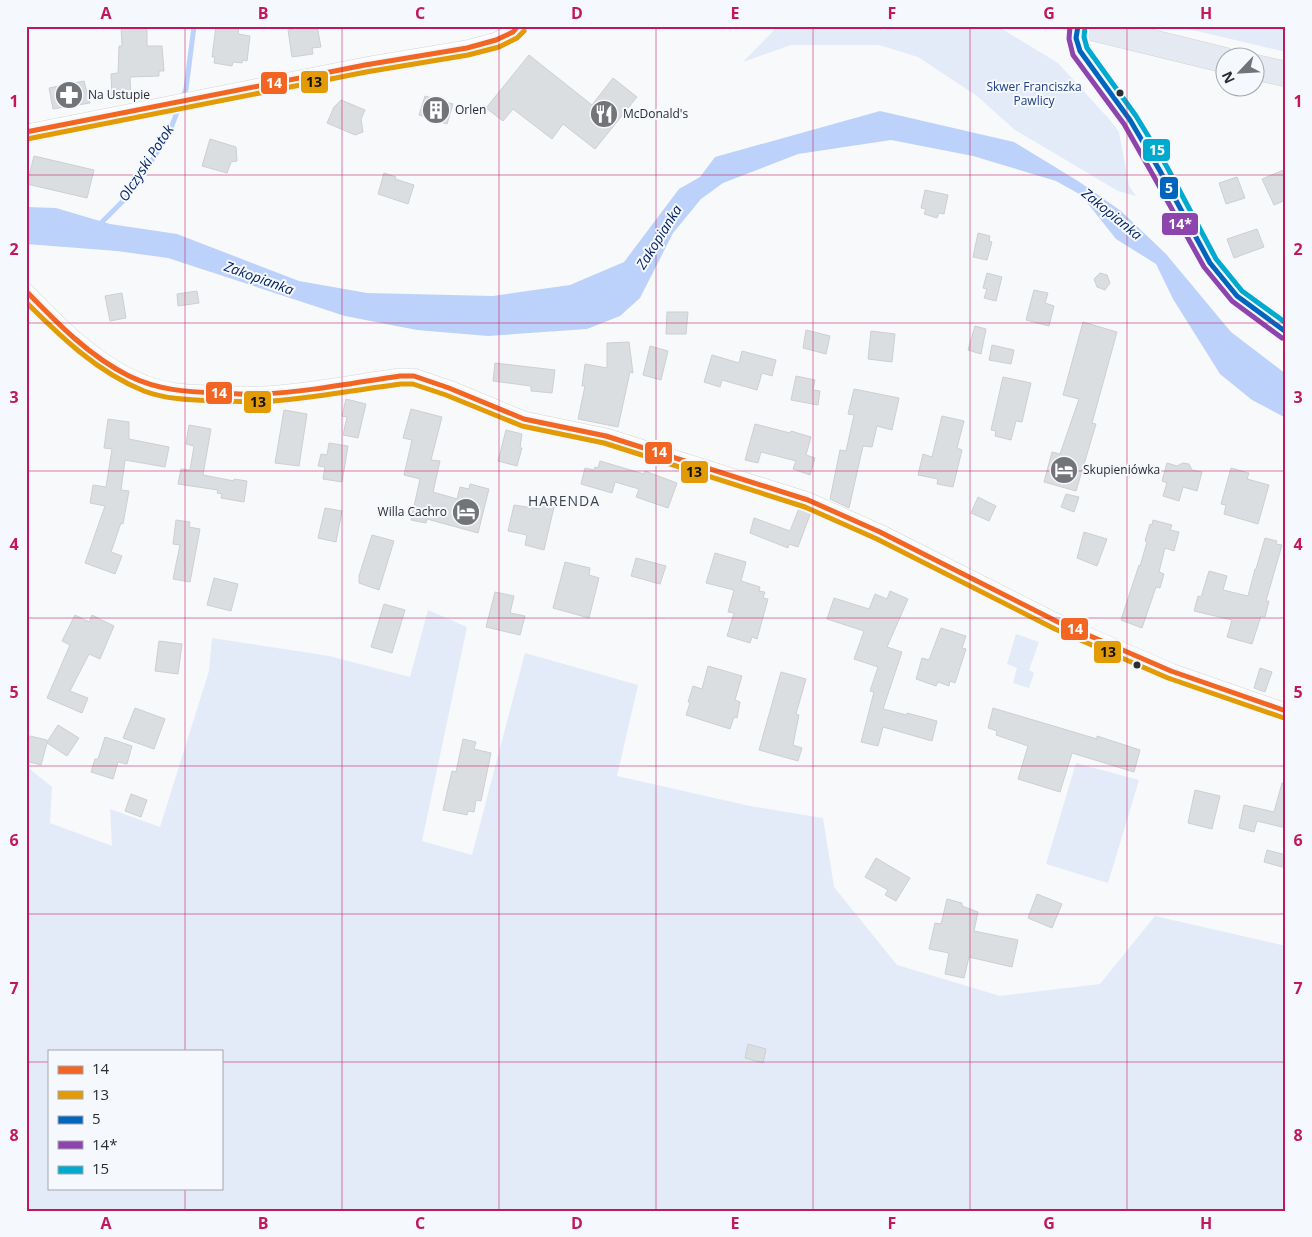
<svg xmlns="http://www.w3.org/2000/svg" width="1312" height="1237" viewBox="0 0 1312 1237" font-family="'Open Sans',sans-serif">
  <rect width="100%" height="100%" fill="#f7f9fb"/>
  <g fill="#e3ebf9" fill-rule="evenodd">
    <path d="M778 26H988L1002 29 1058 63 1109 119 1119 132 1129 186 1136 196 1118 191 1015 130 977 96 918 57 879 45H791L743 62Z"/>
    <path d="M1176 26H1286V52Z"/>
    <path d="M428 610 467 627 422 841 472 855 525 653 638 685 617 776 750 806 823 818 834 887 897 965 1000 996 1100 984 1155 916 1286 946V1211H26V766L52 787 50 823 112 846 110 809 160 827 209 671 212 638 329 656 410 677ZM49 1051H221V1188H49Z"/>
    <path d="M1016 634 1039 642 1029 670 1034 673 1029 688 1013 683 1017 668 1007 664Z"/>
    <path d="M1076 763 1139 780 1108 883 1046 864Z"/>
  </g>
  <path fill="#bcd2fb" d="M880 111 1014 142 1078 181 1121 211 1166 254 1231 332 1286 374V418L1252 400 1220 374 1173 299 1156 264 1116 239 1081 195 1056 181 973 156 891 140 798 154 723 183 701 199 673 233 640 298 620 316 587 329 488 336 417 330 345 316 168 258 117 251 26 244V207L56 208 110 224 177 234 299 281 367 293 493 296 570 285 624 262 679 189 700 177 715 157Z"/>
  <g fill="none" stroke-linecap="round" stroke-linejoin="round">
    <path stroke="#bcd2fb" stroke-width="5" d="M99 225 124 200 152 160 169 133 186 89 194 26"/>
  </g>
  <g fill="#dbdee1" stroke="#cdcfd2">
    <path d="M121 26H147V46H162L164 71H159V76L130 77 131 98 112 99 111 74 118 73 119 46H122Z"/>
    <path d="M216 26H239L238 34 250 36 247 61 243 60 242 63 233 62 232 66 214 63 215 57H212Z"/>
    <path d="M292 26H317L321 47 312 48 313 54 292 57 288 30 293 29Z"/>
    <path d="M529 55 592 105 613 78 637 97 595 149 563 124 552 139 513 109 503 121 486 108Z"/>
    <path d="M84 81 90 103 53 109 49 88Z"/>
    <path d="M425 96 453 104 447 124 419 115Z"/>
    <path d="M341 100 365 110 361 119 363 132 355 135 327 123 334 107Z"/>
    <path d="M210 139 236 147 237 161 231 162 227 173 202 166Z"/>
    <path d="M34 156 94 170 87 198 27 184Z"/>
    <path d="M1286 169V200L1274 205 1262 179Z"/>
    <path d="M384 173 396 177 395 179 414 185 408 204 378 194Z"/>
    <path d="M1237 177 1245 198 1226 204 1219 183Z"/>
    <path d="M925 190 948 195 944 214 939 213 937 218 924 214 926 209 921 208Z"/>
    <path d="M1257 229 1264 247 1234 258 1227 239Z"/>
    <path d="M978 233 990 236 989 241 992 242 987 260 973 257Z"/>
    <path d="M987 273 1002 277 996 301 984 298 987 289 983 288Z"/>
    <path d="M1100 273 1107 275 1110 283 1105 290 1097 287 1094 279Z"/>
    <path d="M1034 290 1048 293 1045 303 1054 306 1049 326 1026 320Z"/>
    <path d="M197 291 199 303 178 306 177 294Z"/>
    <path d="M122 293 126 318 110 321 105 296Z"/>
    <path d="M667 312H688L686 334H666Z"/>
    <path d="M1083 322 1117 332 1092 423 1096 424 1076 491 1044 482 1052 452 1060 454 1079 399 1063 395Z"/>
    <path d="M975 326 986 329 981 354 968 350Z"/>
    <path d="M806 330 830 336 826 354 803 348Z"/>
    <path d="M871 331 895 334 892 362 868 359Z"/>
    <path d="M629 342 633 373 630 372 618 427 578 419 585 386H582L585 364 607 368V343Z"/>
    <path d="M992 345 1014 350 1011 364 989 360Z"/>
    <path d="M650 346 668 351 661 380 643 375Z"/>
    <path d="M742 351 776 360 772 376 762 373 757 390 722 380 720 387 704 382 712 355 739 363Z"/>
    <path d="M495 363 555 370 552 393 531 391V386L493 381Z"/>
    <path d="M796 376 815 380 813 390 820 391 818 405 791 400Z"/>
    <path d="M1003 377 1031 383 1022 422 1016 421 1011 440 995 436 996 431 991 430Z"/>
    <path d="M854 389 899 398 892 430 877 426 872 447 863 446 849 508 830 499 840 450 846 451 854 415 848 414Z"/>
    <path d="M346 399 366 404 358 438 343 435 347 417 342 416Z"/>
    <path d="M411 409 442 417 431 460 440 461 433 492 457 499 460 487 469 489 470 484 489 489 478 533 427 519 426 523 411 520 420 479 404 475 412 440 403 438Z"/>
    <path d="M284 410 307 414 299 466 275 463Z"/>
    <path d="M942 416 964 421 957 448 962 450 953 487 937 484 938 479 918 475 923 454 932 457Z"/>
    <path d="M108 419 129 422V439L169 447 165 467 125 460 121 490 129 491 123 524 121 523 111 552 122 556 115 574 85 563 105 506 90 503 93 485 106 487 112 449 104 448Z"/>
    <path d="M755 424 790 433 791 431 811 437 806 455 815 458 810 475 793 469 796 461 761 452 758 463 745 460Z"/>
    <path d="M189 425 211 429 203 475 234 481V479L247 481 244 502 221 498 222 494 217 493 218 490 178 484 181 469 190 470 194 446 186 444Z"/>
    <path d="M506 430 522 434 520 448H522L517 466 498 461Z"/>
    <path d="M329 443 348 446 342 482 323 479 325 467 318 466 321 454 327 455Z"/>
    <path d="M600 461 644 474 645 471 677 483 668 508 636 497 639 489 615 482 612 493 581 484 585 468 594 470 595 467 598 468Z"/>
    <path d="M1167 463 1177 466 1183 463 1189 464 1192 470 1202 472 1197 491 1183 487 1179 501 1163 496 1167 483 1162 481Z"/>
    <path d="M1231 468 1249 473 1247 479 1269 485 1258 524 1224 514 1226 505 1221 504Z"/>
    <path d="M1066 494 1079 497 1074 512 1061 507Z"/>
    <path d="M978 497 996 506 989 521 971 513Z"/>
    <path d="M542 504 554 507 544 550 525 545 527 535 508 531 514 505 540 509Z"/>
    <path d="M325 508 342 511 336 542 318 538Z"/>
    <path d="M799 508 811 512 798 547 789 544 788 548 750 533 754 518 790 531Z"/>
    <path d="M176 520 190 522 189 527 200 529 190 582 173 579 180 545 173 544Z"/>
    <path d="M1153 520 1172 525 1170 530 1179 532 1174 551 1165 548 1159 572 1164 574 1160 588 1156 587 1142 628 1121 620 1139 565 1140 566 1147 542 1145 541 1150 524 1152 525Z"/>
    <path d="M1084 532 1107 539 1097 566 1077 558Z"/>
    <path d="M372 535 394 541 379 590 359 583V576Z"/>
    <path d="M1265 538 1277 541 1276 544 1282 545 1266 601H1269L1265 617 1261 616 1252 644 1227 637 1232 620 1194 611 1198 596 1201 597 1209 571 1227 576 1223 590 1248 596 1255 569H1256Z"/>
    <path d="M715 553 746 562 741 581 760 587 759 591 765 592 763 598 768 599 757 639 752 637 750 643 727 636 734 613 728 612 734 590 706 583Z"/>
    <path d="M636 558 666 566 660 584 631 576Z"/>
    <path d="M565 562 590 568 589 575 599 578 589 618 553 608Z"/>
    <path d="M214 578 238 584 231 611 207 605Z"/>
    <path d="M890 591 908 599 887 647 902 652 883 709 907 715V713L937 721 932 741 883 727 878 746 861 742 874 692 870 691 878 667 854 659 864 631 827 619 834 598 869 609 875 594 887 599Z"/>
    <path d="M495 592 514 596 510 613 525 616 520 635 486 627Z"/>
    <path d="M384 604 405 610 392 653 371 647Z"/>
    <path d="M75 615 89 622 92 615 114 626 100 659 89 654 70 691 88 698 82 713 47 698 70 645 62 641Z"/>
    <path d="M941 628 966 636 962 648 966 649 955 683 950 681 949 686 938 682 936 686 916 679 922 658 929 660Z"/>
    <path d="M159 641 182 644 178 674 155 671Z"/>
    <path d="M708 666 742 676 735 700 740 702 737 718 734 717 730 729 686 715 690 703 688 702 693 686 702 689Z"/>
    <path d="M1260 668 1272 672 1265 692 1254 688Z"/>
    <path d="M781 672 806 679 796 714 799 715 793 745 802 748 798 761 759 750Z"/>
    <path d="M135 708 165 719 154 749 123 738Z"/>
    <path d="M993 708 1097 739V736L1140 750 1134 772 1072 753 1060 792 1018 779 1028 746 996 735 997 731 988 728Z"/>
    <path d="M58 725 79 738 67 756 47 743 41 765 26 761V749L30 736 47 740V742Z"/>
    <path d="M105 737 132 746 127 764 118 762 113 779 91 772 95 759H98Z"/>
    <path d="M463 739 476 742 474 749 491 753 481 801 476 800 474 812 468 811 467 815 443 810 452 771 456 772Z"/>
    <path d="M1282 783H1286V828L1257 821 1254 832 1239 828 1244 805 1274 812Z"/>
    <path d="M1195 790 1220 796 1212 829 1188 823Z"/>
    <path d="M131 794 147 800 141 817 125 811Z"/>
    <path d="M1267 850 1286 855V868L1264 862Z"/>
    <path d="M876 858 910 878 896 901 885 895 888 890 865 877Z"/>
    <path d="M1037 894 1062 904 1052 928 1028 918Z"/>
    <path d="M947 899 962 903V906L978 912 974 931 1018 940 1012 967 969 957 964 978 945 974 949 953 929 949 935 923 941 924Z"/>
    <path d="M748 1044 766 1049 763 1063 745 1058Z"/>
  </g>
  <g fill="none" stroke-linecap="round" stroke-linejoin="round">
    <defs>
      <g id="street">
        <path d="M1078 26 1076 38 1080 51 1130 120 1160 171 1210 263 1237 296 1276 326 1286 332"/>
        <path d="M26 132 365 65 467 48 496 40 513 32 518 26"/>
        <path d="M26 291C60 326 98 365 145 383 166 392 189 392 212 393 228 393 244 395 261 394 307 392 354 382 400 376H414L449 388 524 419 606 436 808 500 880 532 1058 622 1171 671 1286 711"/>
      </g>
      <g id="primary">
        <path d="M1085 26 1224 60"/>
        <path d="M1254 67 1286 74"/>
      </g>
    </defs>
    <use href="#street" stroke="#d2d5d8" stroke-width="16"/>
    <use href="#primary" stroke="#d1d3d4" stroke-width="26"/>
    <use href="#street" stroke="#fefefe" stroke-width="15"/>
    <use href="#primary" stroke="#e5eaf2" stroke-width="25"/>
    <defs>
      <g id="bus-1">
        <path d="M26 132 365 65 467 48 496 40 513 32 518 26"/>
        <path d="M26 291C57 323 89 356 129 376 158 390 186 392 218 393 232 393 246 395 260 394 307 392 353 383 400 376H414L449 388 524 419 606 436 808 500 880 532 1058 622 1171 671 1286 711"/>
      </g>
      <g id="bus-2">
        <path d="M27 139 366 72 468 55 499 47 517 38 524 31"/>
        <path d="M26 302C61 337 97 372 144 391 168 400 194 400 219 401 233 401 247 402 261 402 308 399 354 390 401 384H413L446 395 522 426 604 443 805 507 877 539 1055 629 1168 678 1284 718"/>
      </g>
      <path id="bus-3" d="M1078 26 1076 38 1080 51 1130 120 1160 171 1210 263 1237 296 1286 332"/>
      <path id="bus-4" d="M1070 26 1069 39 1073 55 1124 124 1153 175 1204 267 1232 301 1282 338"/>
      <path id="bus-5" d="M1085 27 1084 37 1087 48 1136 116 1167 167 1216 259 1242 291 1286 323"/>
    </defs>
    <use href="#bus-1" stroke="#f5f8fd" stroke-width="9"/>
    <use href="#bus-2" stroke="#f5f8fd" stroke-width="9"/>
    <use href="#bus-3" stroke="#f5f8fd" stroke-width="9"/>
    <use href="#bus-4" stroke="#f5f8fd" stroke-width="9"/>
    <use href="#bus-5" stroke="#f5f8fd" stroke-width="9"/>
    <use href="#bus-1" stroke="#f26522" stroke-width="5"/>
    <use href="#bus-2" stroke="#e29a05" stroke-width="5"/>
    <use href="#bus-3" stroke="#0065bd" stroke-width="5"/>
    <use href="#bus-4" stroke="#8e44ad" stroke-width="5"/>
    <use href="#bus-5" stroke="#00a9ce" stroke-width="5"/>
  </g>
  <path fill="none" stroke="#c2185b" stroke-width="1" stroke-opacity="0.55" d="M185 26V1051M342 26V1211M499 26V1211M656 26V1211M813 26V1211M970 26V1211M1127 26V1211M26 175H1286M26 323H1286M26 471H1286M26 618H1286M26 766H1286M26 914H1286M26 1062H49M221 1062H1286M185 1188V1211"/>
  <defs>
    <symbol id="pharmacy-disc" viewBox="-11 -11 22 22"><circle r="9.5" fill="#727478" stroke="#f5f8fd"/><path d="M-2-6h4v4h4v4h-4v4h-4v-4h-4v-4h4Z" fill="#fff"/></symbol>
    <symbol id="building-disc" viewBox="-11 -11 22 22"><circle r="9.5" fill="#727478" stroke="#f5f8fd"/><path d="M-4-6H4V6H1V3H-1V6H-4ZM-2.5-4.3h1.7v1.8h-1.7ZM.8-4.3h1.7v1.8H.8ZM-2.5-1h1.7V.8h-1.7ZM.8-1h1.7V.8H.8Z" fill="#fff"/></symbol>
    <symbol id="restaurant-disc" viewBox="-11 -11 22 22"><circle r="9.5" fill="#727478" stroke="#f5f8fd"/><path d="M-5-6h1v4h1v-4h1v4h1v-4h1v5L-1.5 .5V6h-2V.5L-5-1ZM5-6V6H3V1.5H1.5Q1.5-4 5-6Z" fill="#fff"/></symbol>
    <symbol id="hotel-disc" viewBox="-11 -11 22 22"><circle r="9.5" fill="#727478" stroke="#f5f8fd"/><path d="M-6-4.5h1.5V1H6V5H4.5V3h-9V5H-6ZM-4 0a1.8 1.8 0 1 1 3.6 0ZM.5 0V-2.5h3Q6-2.5 6 0Z" fill="#fff"/></symbol>
  </defs>
  <g fill-rule="evenodd">
    <use href="#pharmacy-disc" x="53" y="79" width="32" height="32"/>
    <use href="#building-disc" x="420" y="94" width="32" height="32"/>
    <use href="#restaurant-disc" x="588" y="98" width="32" height="32"/>
    <use href="#hotel-disc" x="1048" y="454" width="32" height="32"/>
    <use href="#hotel-disc" x="450" y="496" width="32" height="32"/>
  </g>
  <g fill="#2a2d31" stroke="#f5f8fd" stroke-width="2">
    <circle cx="1120" cy="93" r="4.5"/>
    <circle cx="1137" cy="665" r="4.5"/>
  </g>
  <g text-anchor="middle" stroke-width="4" stroke-linejoin="round" paint-order="stroke">
    <g font-size="12" fill="#1e3e81" stroke="#f5f8fd">
      <text x="1034" y="91">Skwer Franciszka<tspan x="1034" dy="14">Pawlicy</tspan></text>
    </g>
    <g font-size="12" fill="#2a2d31" stroke="#f5f8fd" text-anchor="start">
      <text x="88" y="99">Na Ustupie</text>
      <text x="455" y="114">Orlen</text>
      <text x="623" y="118">McDonald's</text>
      <text x="1083" y="474">Skupieniówka</text>
      <text x="447" y="516" text-anchor="end">Willa Cachro</text>
    </g>
    <g font-size="14" font-style="italic" fill="#062363" stroke="#f5f8fd">
      <text transform="translate(146 163) rotate(-57)" y="5">Olczyski Potok</text>
      <text transform="translate(1112 214) rotate(39)" y="5">Zakopianka</text>
      <text transform="translate(659 237) rotate(-58)" y="5">Zakopianka</text>
      <text transform="translate(259 278) rotate(20)" y="5">Zakopianka</text>
    </g>
    <g font-size="14" letter-spacing="1" fill="#3f454f" stroke="#f5f8fd">
      <text x="564" y="506">HARENDA</text>
    </g>
  </g>
  <g stroke="#f5f8fd" stroke-width="2">
    <rect x="300" y="70" width="29" height="24" rx="5" fill="#e29a05"/>
    <rect x="260" y="71" width="28" height="24" rx="5" fill="#f26522"/>
    <rect x="1142" y="138" width="29" height="24" rx="5" fill="#00a9ce"/>
    <rect x="1159" y="176" width="20" height="24" rx="5" fill="#0065bd"/>
    <rect x="1161" y="212" width="38" height="24" rx="5" fill="#8e44ad"/>
    <rect x="205" y="381" width="28" height="24" rx="5" fill="#f26522"/>
    <rect x="243" y="390" width="29" height="24" rx="5" fill="#e29a05"/>
    <rect x="644" y="441" width="29" height="24" rx="5" fill="#f26522"/>
    <rect x="680" y="460" width="29" height="24" rx="5" fill="#e29a05"/>
    <rect x="1060" y="617" width="29" height="24" rx="5" fill="#f26522"/>
    <rect x="1093" y="640" width="29" height="24" rx="5" fill="#e29a05"/>
  </g>
  <g font-size="14" text-anchor="middle" font-weight="bold" fill="#fff">
    <text x="274" y="88">14</text>
    <text x="1157" y="155">15</text>
    <text x="1169" y="193">5</text>
    <text x="1180" y="229">14*</text>
    <text x="219" y="398">14</text>
    <text x="659" y="457">14</text>
    <text x="1075" y="634">14</text>
  </g>
  <g font-size="14" text-anchor="middle" font-weight="bold" fill="#111">
    <text x="314" y="87">13</text>
    <text x="258" y="407">13</text>
    <text x="694" y="477">13</text>
    <text x="1108" y="657">13</text>
  </g>
  <rect width="1312" height="1237" fill="none" stroke="#f5f8fd" stroke-width="55"/>
  <rect x="48" y="1050" width="175" height="140" fill="#f5f8fd" stroke="#a4a7ab"/>
  <rect x="58" y="1066" width="25" height="8" fill="#f26522" stroke="#a4a7ab"/>
  <text x="92" y="1074" font-size="15" fill="#2a2d31">14</text>
  <rect x="58" y="1091" width="25" height="8" fill="#e29a05" stroke="#a4a7ab"/>
  <text x="92" y="1100" font-size="15" fill="#2a2d31">13</text>
  <rect x="58" y="1116" width="25" height="8" fill="#0065bd" stroke="#a4a7ab"/>
  <text x="92" y="1124" font-size="15" fill="#2a2d31">5</text>
  <rect x="58" y="1141" width="25" height="8" fill="#8e44ad" stroke="#a4a7ab"/>
  <text x="92" y="1150" font-size="15" fill="#2a2d31">14*</text>
  <rect x="58" y="1166" width="25" height="8" fill="#00a9ce" stroke="#a4a7ab"/>
  <text x="92" y="1174" font-size="15" fill="#2a2d31">15</text>
  <g transform="translate(1240 72) rotate(245)"><circle r="24" fill="#f5f8fd" stroke="#a4a7ab"/>
  <path d="M0-4L9 19L0 12L-9 19Z" fill="#727478"/>
  <text y="-8" font-size="14" font-weight="bold" text-anchor="middle" fill="#2a2d31">N</text>
  </g>
  <rect x="28" y="28" width="1256" height="1182" fill="none" stroke="#c2185b" stroke-width="2"/>
  <g font-size="16" text-anchor="middle" font-weight="bold" fill="#c2185b">
    <text x="106" y="19">A</text>
    <text x="263" y="19">B</text>
    <text x="420" y="19">C</text>
    <text x="577" y="19">D</text>
    <text x="735" y="19">E</text>
    <text x="892" y="19">F</text>
    <text x="1049" y="19">G</text>
    <text x="1206" y="19">H</text>
    <text x="14" y="107">1</text>
    <text x="1298" y="107">1</text>
    <text x="14" y="255">2</text>
    <text x="1298" y="255">2</text>
    <text x="14" y="403">3</text>
    <text x="1298" y="403">3</text>
    <text x="14" y="550">4</text>
    <text x="1298" y="550">4</text>
    <text x="14" y="698">5</text>
    <text x="1298" y="698">5</text>
    <text x="14" y="846">6</text>
    <text x="1298" y="846">6</text>
    <text x="14" y="994">7</text>
    <text x="1298" y="994">7</text>
    <text x="14" y="1141">8</text>
    <text x="1298" y="1141">8</text>
    <text x="106" y="1229">A</text>
    <text x="263" y="1229">B</text>
    <text x="420" y="1229">C</text>
    <text x="577" y="1229">D</text>
    <text x="735" y="1229">E</text>
    <text x="892" y="1229">F</text>
    <text x="1049" y="1229">G</text>
    <text x="1206" y="1229">H</text>
  </g>
</svg>
